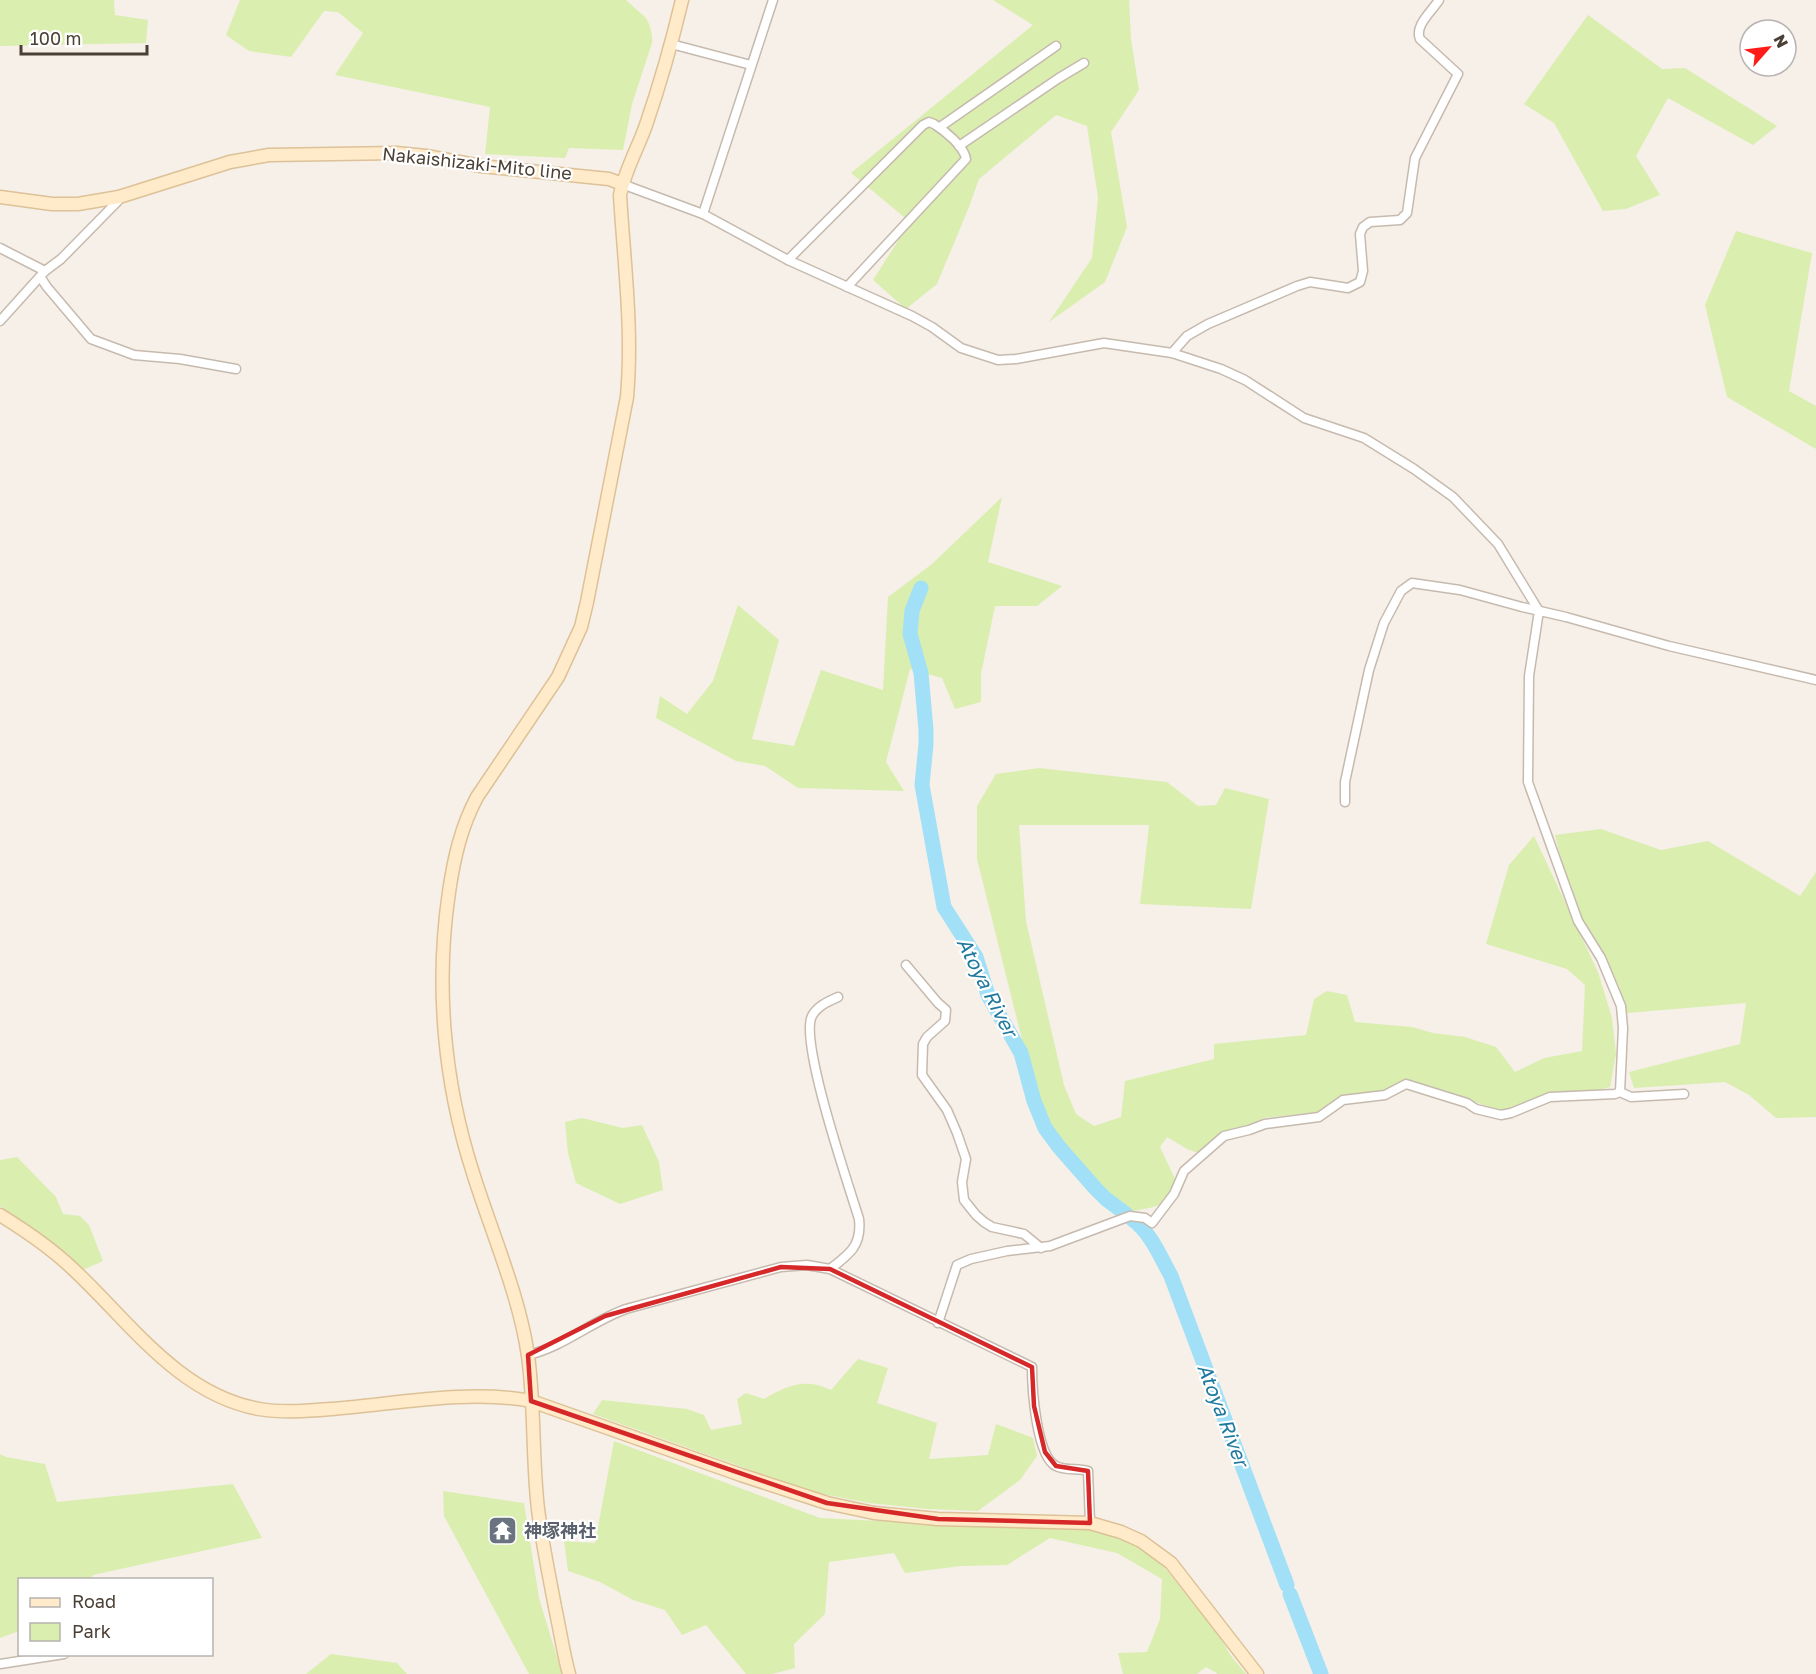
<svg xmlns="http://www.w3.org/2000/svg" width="1816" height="1674" viewBox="0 0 1816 1674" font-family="'Golos Text','Noto Sans JP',sans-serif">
  <rect width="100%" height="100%" fill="#f6f0e9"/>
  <g fill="#daeeaf">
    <path d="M0 0H114L115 15 148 20 146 43 0 46Z"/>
    <path d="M240 0H626L646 18 650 26 652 36V43L632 104 623 150 569 148 565 158 485 154 490 107 335 75 363 33 338 12 324 11 291 57 249 51 226 35Z"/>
    <path d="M993 0H1129L1131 39 1139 90 1111 132 1127 227 1105 282 1049 322 1092 258 1098 198 1087 126 1056 115 979 179 969 207 937 284 906 309 873 280 910 222 851 173 1033 25Z"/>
    <path d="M1588 15 1662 69 1685 68 1777 126 1753 145 1668 98 1636 156 1660 195 1626 209 1603 211 1554 123 1524 104Z"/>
    <path d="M1736 231 1812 253 1789 391 1816 406V449L1727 397 1705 305Z"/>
    <path d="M1002 497 988 562 1062 586 1037 606H995L981 674V702L955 709 942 678 910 669 886 762 904 791 798 788 765 766 736 761 656 718 660 696 687 714 713 681 738 605 779 640 752 739 794 746 821 670 883 690 888 597 932 564Z"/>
    <path d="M1039 768 1167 782 1198 806 1216 805 1225 788 1269 799 1251 909 1140 904 1149 825H1019L1026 921 1064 1085 1076 1114 1094 1126 1121 1117 1125 1081 1214 1059V1044L1306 1035 1314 999 1327 991 1347 995 1355 1022 1412 1027 1433 1033 1465 1037 1496 1047 1515 1072 1544 1058 1582 1051 1585 985 1567 969 1486 944 1509 865 1534 836 1598 972 1612 1018 1616 1054 1610 1087 1592 1092 1546 1094 1515 1108 1498 1110 1408 1079 1382 1091 1342 1097 1318 1112 1264 1118 1249 1125 1223 1132 1198 1153 1187 1149 1167 1137 1160 1147 1176 1181C1161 1211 1159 1205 1129 1212L1108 1198 1076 1159 1055 1139 1040 1112 977 859V806L996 774Z"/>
    <path d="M1601 829 1661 850 1708 841 1800 896 1816 872V1117L1776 1118 1749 1095 1725 1082 1634 1088 1629 1072 1740 1044 1746 1003 1627 1013 1619 986 1580 915 1561 860 1555 835Z"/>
    <path d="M582 1118 623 1128 642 1125 659 1162 663 1190 620 1204 576 1183 568 1153 565 1122Z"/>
    <path d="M17 1157 56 1197 63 1214 80 1216 89 1225 103 1261 83 1270 54 1243 0 1206V1160Z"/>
    <path d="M858 1359 888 1368 877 1403 937 1423 929 1459 988 1455 996 1424 1033 1438 1037 1456 1020 1480 978 1511 927 1509 869 1503 813 1492 593 1414 602 1400 687 1409 704 1415 711 1430 742 1424 737 1399 746 1393 764 1399C788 1385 805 1378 831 1390Z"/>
    <path d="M614 1441 820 1518 938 1524 1087 1528 1125 1538 1156 1557 1218 1634 1231 1656 1246 1674H1218L1206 1667 1197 1674H1123L1118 1653 1147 1652 1160 1619 1162 1579 1117 1553 1050 1538 1007 1565 961 1566 905 1573 894 1553 829 1562 825 1614 794 1644 795 1668 772 1674H746L706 1625 682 1635 665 1610 633 1600 600 1582 568 1571 564 1541 595 1543Z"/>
    <path d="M0 1454 6 1457 45 1464 57 1502 233 1484 262 1538 93 1575 90 1579 20 1580 19 1631 0 1638Z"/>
    <path d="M443 1491 524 1503 539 1598 562 1674H529L444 1516Z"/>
    <path d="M331 1654 397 1663 407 1674H306Z"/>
  </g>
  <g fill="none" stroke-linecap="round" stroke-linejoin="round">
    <g stroke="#a1e0f7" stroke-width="15">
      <path d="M921 588 912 611 910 634 921 673 926 730V744L922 785 944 907 976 957 988 995 1021 1053 1034 1101 1045 1128 1059 1147 1095 1188 1106 1199 1126 1214"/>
      <path d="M1132 1219C1151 1233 1160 1256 1171 1276L1287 1585"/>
      <path d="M1290 1594 1321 1674"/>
    </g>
    <defs>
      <g id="street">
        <path d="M671 44 751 65"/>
        <path d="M940 127 1056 46"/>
        <path d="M959 146 1059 78 1084 63"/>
        <path d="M622 184 703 214 788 260 912 316 932 327 961 348 998 360 1016 359 1104 343 1172 353 1221 369 1245 380 1304 418 1364 438 1414 469 1453 497 1498 544 1539 611 1529 676 1528 782 1578 921 1601 958 1621 1006 1623 1028 1620 1092"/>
        <path d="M703 214 773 0"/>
        <path d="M0 248 45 271"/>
        <path d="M788 260 923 125 929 122 934 124C945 131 964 146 966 159L847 287"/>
        <path d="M41 278 47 287 91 339 134 355 180 359 236 369"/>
        <path d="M0 321 45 271 61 259 118 201 119 197"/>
        <path d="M1172 353 1187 336 1208 324 1297 286 1310 282 1348 288 1360 282 1363 271 1360 234 1363 227 1370 222 1400 220 1407 213 1415 158 1458 74 1420 39C1414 26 1432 11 1439 0"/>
        <path d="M1345 802V782L1369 670 1384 623 1401 591 1412 583 1460 590 1522 607 1566 617 1669 646 1816 680"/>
        <path d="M906 965 938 1003 946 1010 945 1021 927 1037 923 1044 922 1075 947 1110 957 1133 966 1159 962 1182 964 1200 976 1215 984 1222 992 1227 1024 1234 1041 1248"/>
        <path d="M830 1269C850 1254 862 1245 859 1219 849 1186 799 1041 812 1016 817 1006 829 1001 838 997"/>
        <path d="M938 1323 957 1265 971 1259 1007 1251 1050 1246 1130 1216 1145 1218 1152 1223 1174 1194 1184 1171 1224 1136 1249 1130 1265 1124 1319 1117 1343 1100 1385 1095 1406 1084 1467 1103 1476 1109 1501 1115 1511 1113 1550 1097 1615 1094 1620 1092 1631 1097 1684 1094"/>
        <path d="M528 1355C563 1347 592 1321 626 1309L781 1267 807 1265 830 1269 1032 1367C1032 1387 1036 1456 1056 1466 1065 1471 1078 1468 1088 1471L1090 1523"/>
        <path d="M0 1664 64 1654"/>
      </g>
      <g id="secondary">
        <path d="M0 197 52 204H78L119 197 230 162 269 155 396 153 426 156 481 166 609 179 622 184"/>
        <path d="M0 1215C26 1231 51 1248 73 1269 130 1322 178 1394 259 1409 283 1413 307 1411 332 1409 395 1404 469 1389 531 1401L741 1475 827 1503 874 1513 938 1519 1090 1523 1121 1532 1141 1541 1171 1563 1257 1674"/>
        <path d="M569 1674C563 1652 560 1630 555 1607 549 1575 542 1542 538 1509 532 1458 535 1406 528 1356 520 1297 491 1231 473 1173 444 1083 435 986 449 892 454 858 461 827 477 797L558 677 581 627 587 602 627 397C633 329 624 262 620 195 625 170 638 148 646 125 660 84 672 42 682 0"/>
      </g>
    </defs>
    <use href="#street" stroke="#c6baae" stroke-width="11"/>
    <use href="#secondary" stroke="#ddc197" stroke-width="15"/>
    <use href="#street" stroke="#fff" stroke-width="8"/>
    <use href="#secondary" stroke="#ffebca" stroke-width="12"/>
  </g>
  <path fill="none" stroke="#d62828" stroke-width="4.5" stroke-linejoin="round" d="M781 1267 830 1269 1032 1367 1034 1406 1045 1452 1056 1466 1088 1471 1090 1523 938 1519 827 1503 531 1401 528 1355 605 1316Z"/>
  <defs>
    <symbol id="temple-square" viewBox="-11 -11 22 22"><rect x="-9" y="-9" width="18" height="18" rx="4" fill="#6b7280" stroke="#fff"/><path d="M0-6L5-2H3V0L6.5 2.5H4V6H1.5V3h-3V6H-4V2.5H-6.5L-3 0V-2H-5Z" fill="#fff"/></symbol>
  </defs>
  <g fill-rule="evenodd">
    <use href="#temple-square" x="486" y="1514" width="33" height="33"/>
  </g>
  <g text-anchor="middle" stroke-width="4.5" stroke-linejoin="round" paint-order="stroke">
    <g font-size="18" fill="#4b4036" stroke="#fff">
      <text transform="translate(477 164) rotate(6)" y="6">Nakaishizaki-Mito line</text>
    </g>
    <g font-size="18" font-weight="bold" fill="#5b616d" stroke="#fff" text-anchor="start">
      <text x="524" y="1537">神塚神社</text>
    </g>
    <g font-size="20" font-style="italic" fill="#207a9f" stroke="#fff">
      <text transform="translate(987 987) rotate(63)" y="7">Atoya River</text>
      <text transform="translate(1223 1415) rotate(69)" y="7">Atoya River</text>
    </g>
  </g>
  <rect x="18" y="1578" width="195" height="78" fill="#ffffff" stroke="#b7b3af" stroke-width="1.5"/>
  <rect x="30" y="1598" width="30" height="9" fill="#ffebca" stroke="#b7b3af" stroke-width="1.5"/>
  <text x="72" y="1608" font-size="18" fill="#4b4036">Road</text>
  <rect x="30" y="1623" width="30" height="18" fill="#daeeaf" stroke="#b7b3af" stroke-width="1.5"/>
  <text x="72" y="1638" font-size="18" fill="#4b4036">Park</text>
  <g transform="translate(1768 48) rotate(62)"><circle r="28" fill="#ffffff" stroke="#b7b3af" stroke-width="1.5"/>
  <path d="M0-4.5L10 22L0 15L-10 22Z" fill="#ff1b17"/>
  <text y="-9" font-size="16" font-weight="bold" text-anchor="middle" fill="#4b4036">N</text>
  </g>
  <path d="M21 45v9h126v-9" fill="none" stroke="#4b4036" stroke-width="3"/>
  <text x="30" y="45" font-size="18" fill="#4b4036" stroke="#ffffff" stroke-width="4.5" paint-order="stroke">100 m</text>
</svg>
